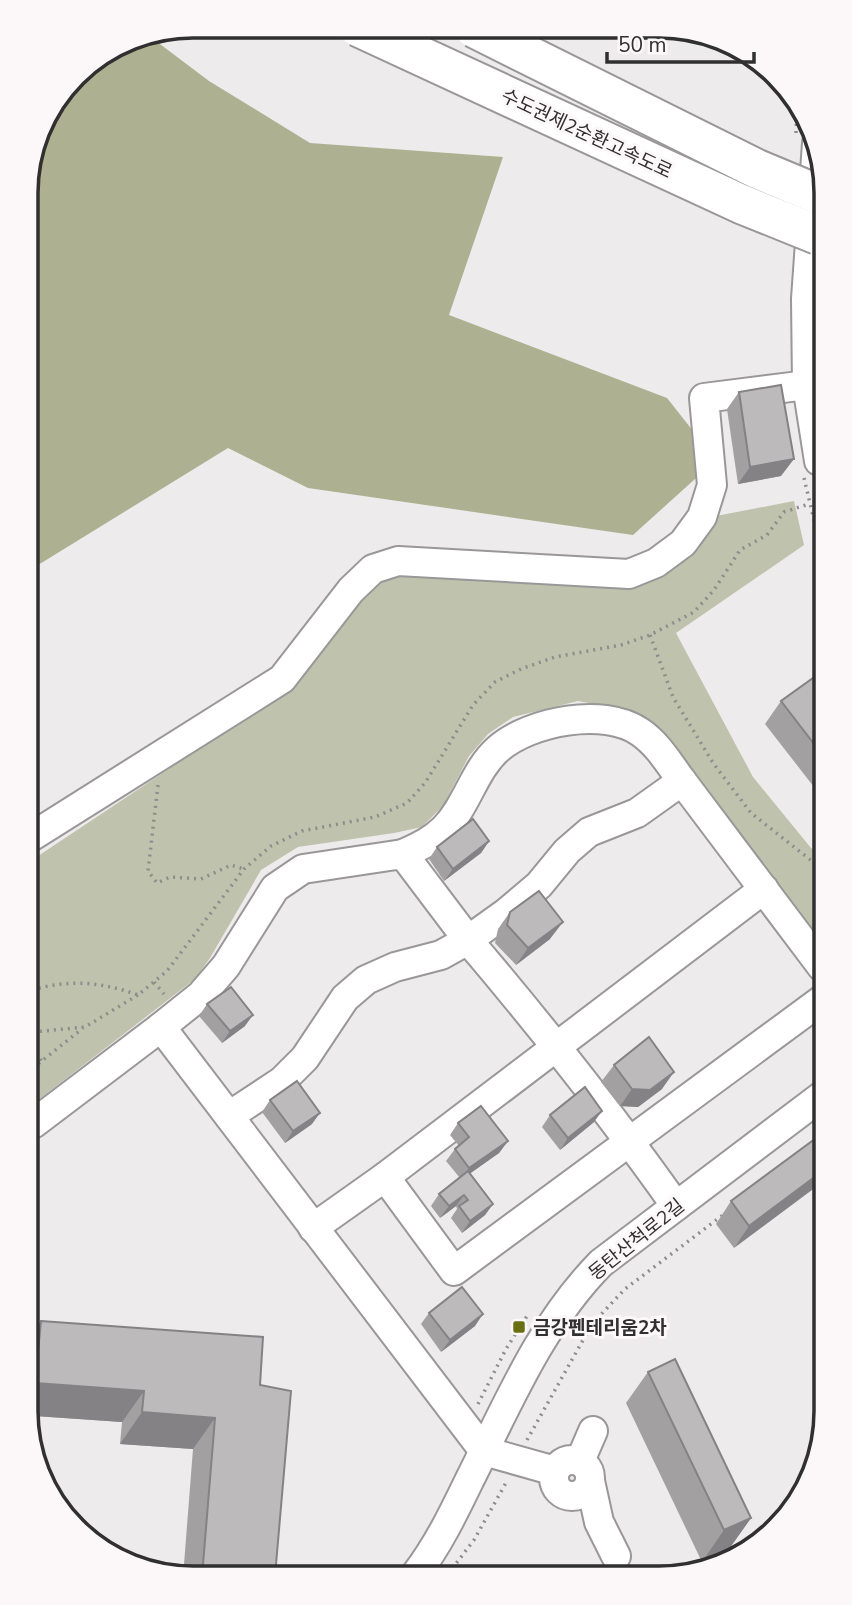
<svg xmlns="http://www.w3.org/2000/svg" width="852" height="1605" viewBox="0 0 852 1605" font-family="'Nunito Sans','Noto Sans KR',sans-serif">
  <rect width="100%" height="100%" fill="#eeebec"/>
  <path fill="#bfc2ac" d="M794 501 804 545 676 633 753 777 811 848 822 855V947L610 707 578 701 513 717 488 734 469 756 443 806 422 827 394 833 298 847 261 870 210 958 195 979 33 1104 32 860 280 695 369 585 390 570 627 583 716 516Z"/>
  <path fill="#adb191" d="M148 35 209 81 310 143 503 157 449 315 667 398 716 460 633 535 308 488 228 448 30 570 28 172 44 119 83 68 130 39Z"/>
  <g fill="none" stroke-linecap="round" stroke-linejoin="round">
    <defs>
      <g id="minor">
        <path d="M817 143 806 299 807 385 819 461"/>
        <path d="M31 837 282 679 351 590 373 569 398 561 629 574 656 563 683 543 702 517 712 485 704 398 807 385"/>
        <path d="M403 854C418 847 432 841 444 829 467 806 474 770 498 749 530 721 604 707 640 732 658 744 670 765 682 781"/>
        <path d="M161 1027 201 995 226 966 275 888 303 869 403 854 468 940 507 912 539 885 567 851 589 832 637 813 682 781 822 967"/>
        <path d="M229 1116 282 1081 305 1058 345 998 366 980 395 967 441 955 468 940C541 1026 611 1114 676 1206"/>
        <path d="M33 1124 161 1027 484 1451 555 1471"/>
        <path d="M385 1177 454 1271 823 999"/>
        <path d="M313 1228 385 1177 764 889"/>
        <circle cx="572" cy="1478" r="18"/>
        <path d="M580 1461 593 1431"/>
        <path d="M590 1481 599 1522 616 1556"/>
        <path d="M416 1574C438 1545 453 1514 469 1481 508 1404 540 1325 601 1263L823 1095"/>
      </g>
    </defs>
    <use href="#minor" stroke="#9a9799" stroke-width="32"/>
    <g stroke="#8e8c8d" stroke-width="3.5" stroke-dasharray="2 5" stroke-linecap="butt">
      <path d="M796 133 797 110"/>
      <path d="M804 478 820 545"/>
      <path d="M650 635 673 697 713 763 751 813 822 869"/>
      <path d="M158 785 148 871 157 883 170 877 201 879 231 865 244 869"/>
      <path d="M154 982 164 994"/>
      <path d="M32 990C70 979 102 982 138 995L167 971 244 869 271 846 302 831 375 817 407 803 425 783 473 705 495 682 521 669 555 657 621 645 650 635 694 612 714 590 740 550 767 535 784 512 809 504"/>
      <path d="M33 1032 85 1027 138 995"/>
      <path d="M33 1047 42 1062"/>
      <path d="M33 1068 83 1028"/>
      <path d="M478 1404 506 1349 527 1316"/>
      <path d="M527 1440 592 1324 625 1289 723 1215"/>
      <path d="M448 1574 474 1540 507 1481"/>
    </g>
    <use href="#minor" stroke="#fff" stroke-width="28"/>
    <defs>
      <g id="highway-bridge">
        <path d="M358 27 741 204 818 235"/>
        <path d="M474 28 757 169 817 194"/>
      </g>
    </defs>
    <use href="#highway-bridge" stroke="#9a9799" stroke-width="42" stroke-linecap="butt"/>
    <use href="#highway-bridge" stroke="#fff" stroke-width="38"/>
  </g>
  <g fill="#a3a0a2">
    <path d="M739 392 781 476 738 484 727 409Z"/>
    <path d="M820 673 821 796 765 724 781 701Z"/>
    <path d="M489 841 481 853 444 881 429 859 437 847Z"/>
    <path d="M510 912 550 939 516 965 495 943 498 929Z"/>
    <path d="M207 1004 245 1026 222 1043 199 1016Z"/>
    <path d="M614 1065 662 1089 638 1107 620 1106 601 1082Z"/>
    <path d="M270 1100 312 1124 285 1143 262 1112Z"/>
    <path d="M550 1115 594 1122 560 1150 542 1127Z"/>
    <path d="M458 1123 508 1141 499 1153 470 1173 493 1204 485 1215 462 1233 451 1218 457 1209 456 1206 440 1218 431 1206 439 1194 460 1178 446 1161 455 1149 459 1146 450 1135Z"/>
    <path d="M823 1133 734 1248 716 1224 731 1201Z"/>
    <path d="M429 1313 475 1326 441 1352 421 1324Z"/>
    <path d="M41 1321 260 1385 275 1576 183 1577 193 1449 120 1444 122 1422 35 1416 34 1330Z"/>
    <path d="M648 1372 751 1518 729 1549 702 1562 626 1403Z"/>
  </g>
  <g fill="#848284">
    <path d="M794 459 781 476 738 484 750 467Z"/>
    <path d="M489 841 481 853 444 881 453 869Z"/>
    <path d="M563 922 550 939 516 965 528 948Z"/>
    <path d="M253 1015 245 1026 222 1043 230 1031Z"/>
    <path d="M674 1072 662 1089 638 1107 620 1106 632 1089Z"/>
    <path d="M602 1111 594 1122 560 1150 568 1138Z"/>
    <path d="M320 1113 312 1124 285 1143 293 1131Z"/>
    <path d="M508 1141 499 1153 461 1180 469 1168Z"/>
    <path d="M824 1170V1181L734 1248 749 1226Z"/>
    <path d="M464 1195 456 1206 440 1218 449 1206Z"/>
    <path d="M493 1204 485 1215 462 1233 470 1221Z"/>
    <path d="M483 1314 475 1326 441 1352 450 1340Z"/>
    <path d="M35 1383 144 1391 122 1422 35 1416Z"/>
    <path d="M142 1412 215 1418 193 1449 120 1444Z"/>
    <path d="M751 1518 729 1549 702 1562 724 1530Z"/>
  </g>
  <g fill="#bdbabc" stroke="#848284" stroke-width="2">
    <path d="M781 385 794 459 750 467 739 392Z"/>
    <path d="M820 673 821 753 781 701Z"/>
    <path d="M473 819 489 841 453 869 437 847Z"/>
    <path d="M539 891 563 922 528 948 507 925 510 912Z"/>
    <path d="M231 987 253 1015 230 1031 207 1004Z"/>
    <path d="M649 1037 674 1072 650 1090 632 1089 614 1065Z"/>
    <path d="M297 1081 320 1113 293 1131 270 1100Z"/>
    <path d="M585 1087 602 1111 568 1138 550 1115Z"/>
    <path d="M481 1106 508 1141 469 1168 455 1149 469 1137 458 1123Z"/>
    <path d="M823 1133 824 1170 749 1226 731 1201Z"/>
    <path d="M468 1171 493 1204 470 1221 459 1206 468 1200 464 1195 449 1206 439 1194Z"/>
    <path d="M462 1287 483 1314 450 1340 429 1313Z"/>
    <path d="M41 1321 263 1337 260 1385 291 1391 275 1576 202 1577 215 1418 142 1412 144 1391 35 1383Z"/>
    <path d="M675 1359 751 1518 724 1530 648 1372Z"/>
  </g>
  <rect fill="#6a6f13" stroke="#fcf8f9" stroke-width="2.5" x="512" y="1320" width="14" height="14" rx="3.5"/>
  <g text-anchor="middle" stroke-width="6" stroke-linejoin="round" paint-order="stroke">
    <g font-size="19" fill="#313030" stroke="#fcf8f9">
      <text transform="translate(587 133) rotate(25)" y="7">수도권제2순환고속도로</text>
      <text transform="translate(636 1239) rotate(-39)" y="7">동탄산척로2길</text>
    </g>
    <g font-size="19" font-weight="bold" fill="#313030" stroke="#fcf8f9" text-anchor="start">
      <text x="533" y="1334">금강펜테리움2차</text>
    </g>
  </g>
  <path d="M0 0H852V1605H0ZM193 38H659A155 155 0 0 1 814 193V1411A155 155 0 0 1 659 1566H193A155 155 0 0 1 38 1411V193A155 155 0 0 1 193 38Z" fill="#fcf8f9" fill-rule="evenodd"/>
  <path fill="none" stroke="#313030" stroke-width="3.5" d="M193 38H659A155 155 0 0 1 814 193V1411A155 155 0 0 1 659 1566H193A155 155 0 0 1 38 1411V193A155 155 0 0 1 193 38Z"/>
  <path d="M607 52v10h147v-10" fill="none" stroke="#313030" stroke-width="3.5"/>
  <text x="618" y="52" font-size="21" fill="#313030" stroke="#fcf8f9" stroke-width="5" paint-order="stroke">50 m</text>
</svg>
